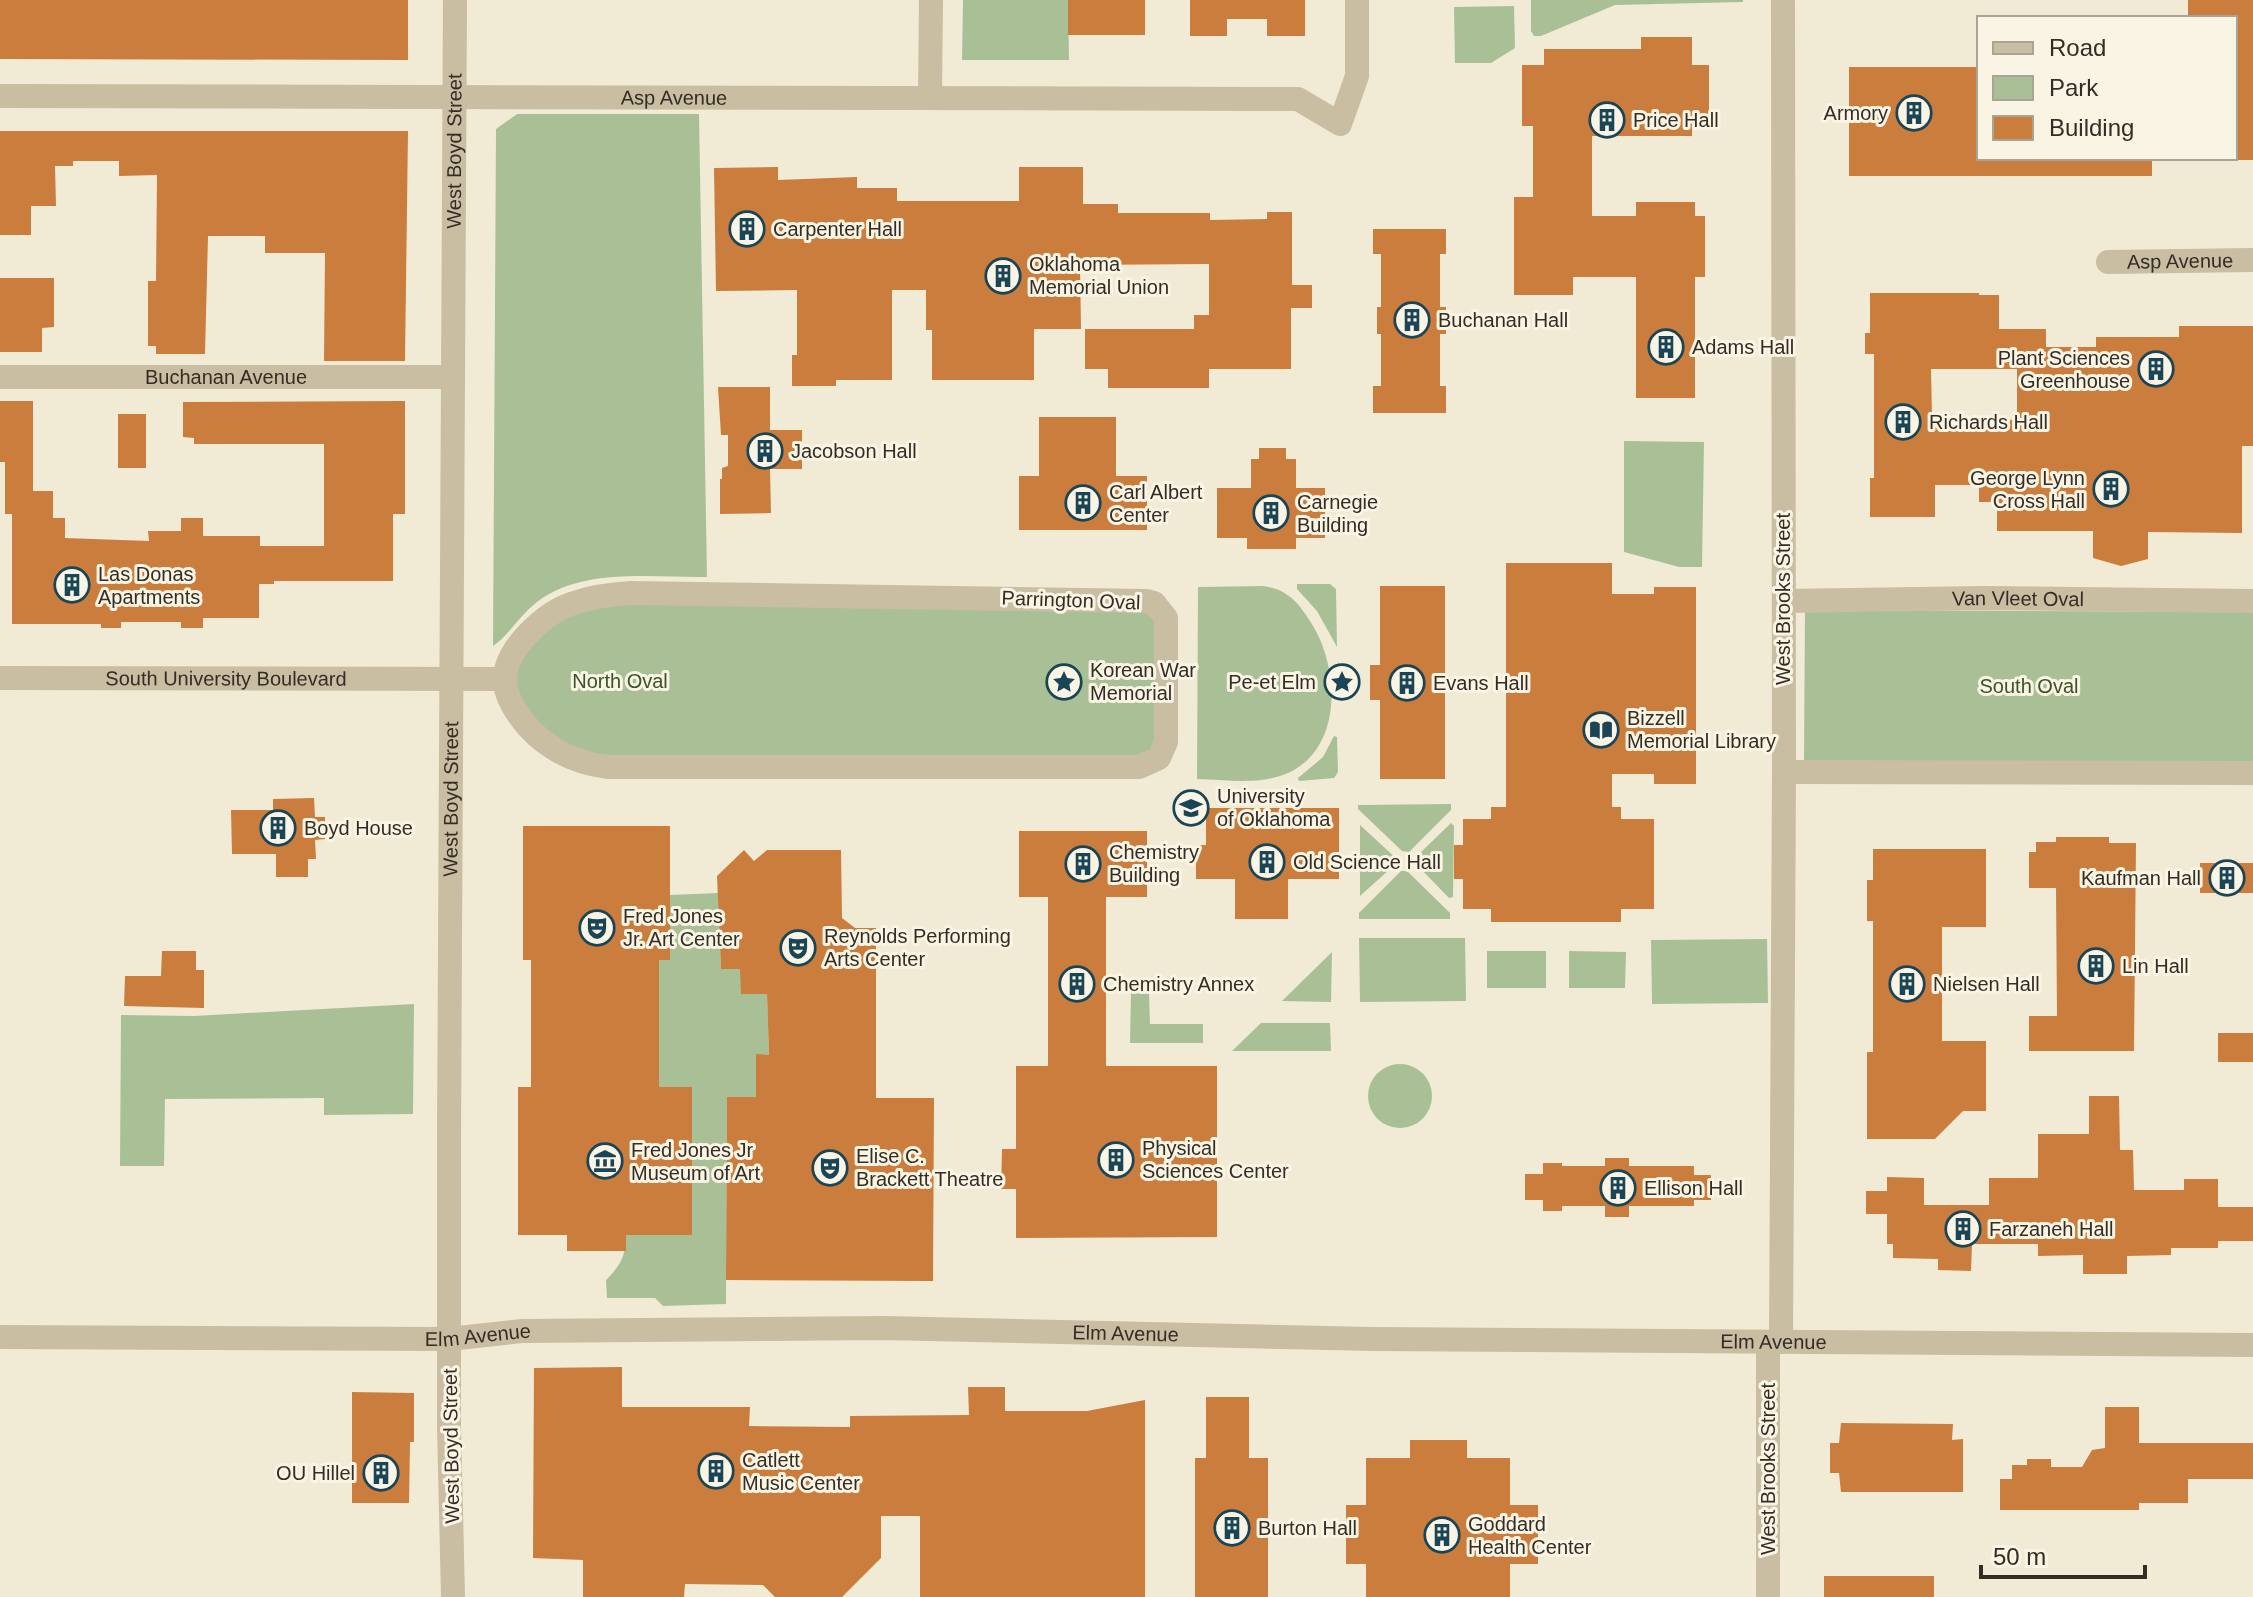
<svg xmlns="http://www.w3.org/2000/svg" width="2253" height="1597" viewBox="0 0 2253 1597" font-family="Arial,sans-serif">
  <rect width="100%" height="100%" fill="#f1ebd6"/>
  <g fill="#a9c096">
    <path d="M963 0H1068L1069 60H962Z"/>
    <path d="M1531 0H1743V2L1615 5 1541 36H1534L1531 31Z"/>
    <path d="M1514 6 1515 48 1491 63H1455L1454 7Z"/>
    <path d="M517 114H699L707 577C653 578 583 567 537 602 520 615 510 634 493 646L496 129Z"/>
    <path d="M1624 441 1704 442 1702 567H1679L1624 552Z"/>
    <path d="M1297 584H1330L1336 589 1337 647 1317 611 1297 589Z"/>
    <path d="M1263 586C1287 589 1298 602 1310 621 1339 664 1345 747 1288 773 1261 785 1227 780 1197 779L1198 587Z"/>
    <path d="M572 603H1154L1159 758 608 767 529 728 508 665Z"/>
    <path d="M1805 610 2253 612V762L1804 761Z"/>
    <path d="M1334 736 1337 737 1338 772 1334 778 1299 781 1298 778 1323 757Z"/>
    <path d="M1451 804V810L1409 852 1402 851 1358 809V805Z"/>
    <path d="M1451 823 1454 826 1453 897 1449 898 1416 864V857Z"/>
    <path d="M1360 825 1399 861 1360 896Z"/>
    <path d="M1401 871H1407L1450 913V919H1359V913Z"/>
    <path d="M718 893 721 969H740L767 994 769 1055H757L790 1097H727L726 1304 663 1306 655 1298H607L606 1280C620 1266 626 1256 626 1235H692V1087H634L659 1069V960H670V895Z"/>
    <path d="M1359 938H1465L1466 1001 1360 1002Z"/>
    <path d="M1767 939 1768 1003 1652 1004 1651 940Z"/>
    <rect x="1487" y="951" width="59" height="37"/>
    <path d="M1569 951 1626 952 1625 988H1569Z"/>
    <path d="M1332 952 1331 1002 1282 1001Z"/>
    <path d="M1131 993H1149L1150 1024H1203V1043H1130Z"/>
    <path d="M414 1004 413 1114 324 1115V1098L165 1099 164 1166H120L121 1015 194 1016Z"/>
    <path d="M1261 1023H1330L1331 1051H1232Z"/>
    <circle cx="1400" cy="1096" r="32"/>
  </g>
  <g fill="#ca7d3c" fill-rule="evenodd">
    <path d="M0 0H408V60L0 59Z"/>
    <rect x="1068" y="0" width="77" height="35"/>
    <path d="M1190 0H1305V36H1267V19H1227V36H1190Z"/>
    <path d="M2188 0H2253V160H2235V18H2188Z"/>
    <path d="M1641 37H1692V65H1709V114H1692V136H1592V216H1636V202H1695V216H1705V277H1695V398H1636V277H1573V295H1514V197H1533V126H1522V65H1544V49H1641Z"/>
    <path d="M1849 67H1979V158H2152V176H1849Z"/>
    <path d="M0 131H408L405 361H324L325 253H265V236H208L205 354H156V346H148V281H156L157 175 119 176V161H73V166H55L56 206H31V235H0Z"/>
    <path d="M778 167V180L857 177V188H897V201H1019V167H1083V204H1118V213H1210V220L1267 219V212H1292V285H1312V308H1291V369H1209V388H1108V369H1085V329H1194V315H1209V264L1080 265 1081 329H1034V380H932V330H926V290H892V380H836V386H792V355H797V290L716 291 714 168Z"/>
    <path d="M1373 229H1446V254H1440V307H1446V334H1440V386H1446V413H1373V386H1381V334H1377V307H1381V254H1373Z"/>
    <path d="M0 278H54V327L42 328V352H0Z"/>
    <path d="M1870 293H1979V295H1999V329H2046V347H2096V337H2179V326H2253V446H2242V533L2148 532V559L2121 566 2093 558V531H1997V502H1979V485H1935V517H1870V478H1874V354H1865V333H1870ZM1931 369H2017V420L1932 417Z"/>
    <path d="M718 387H770V430H802V469H770L771 513 720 514V479H722V468L728 466V435H721Z"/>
    <path d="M0 401H33V491H53V518H65V538L149 541 148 531H181V518H203V536H260V546H324V444H194V438L183 437V402L405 401V514H393V581H274V584H259V618H203V628H181V622H121V628H101V624H12V514H5V462H0Z"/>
    <rect x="118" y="414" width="28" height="54"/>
    <path d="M1039 417H1116V476H1147V530H1019V476H1039Z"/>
    <path d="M1259 448H1286V459H1296V488H1325V538H1296V549H1247V538H1217V488H1251V459H1259Z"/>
    <path d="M1506 563H1612V594H1654V587H1696V784H1654V774H1612V807H1621V819H1654V909H1621V922H1491V909H1463V879H1454V845H1463V819H1491V807H1506Z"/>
    <path d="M1380 586H1445V779H1380V700H1370V665H1380Z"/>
    <path d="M314 798 315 817H325V839L315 840 316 859H308V877H276V854H232L231 810H273V799Z"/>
    <path d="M1206 808H1339V879H1288V919H1235V879H1196V845H1206Z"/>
    <path d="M523 826H670V960H659V1087H692V1235H626V1251H567V1235H518V1087H531V960H523Z"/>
    <path d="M1019 831H1147V897H1106V1066H1217V1237L1016 1238V1189H1001L1002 1149H1016V1066H1048V897H1019Z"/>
    <path d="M2056 837H2109V843H2136L2134 1051H2029V1016H2057L2056 888H2029V852H2036V842H2056Z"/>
    <path d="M1873 849H1986V927H1942V1041H1986V1111H1963L1935 1139H1867V1052H1873V921H1867V880H1873Z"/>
    <path d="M744 850 754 861 767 850H841L842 918 855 928H876V1098H934L933 1281 726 1280 727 1097H756V1054L769 1055 767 994H741L740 969H721L717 876Z"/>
    <rect x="2200" y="863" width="53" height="30"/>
    <path d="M162 951H196V970H204V1008L124 1006 125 976H161Z"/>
    <rect x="2218" y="1033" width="35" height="29"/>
    <path d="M2089 1096H2119L2120 1150H2133L2134 1190H2184V1179H2218V1207H2253V1241H2218V1248H2171V1255L2127 1256V1274H2083V1255L2038 1256V1244H1972L1971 1271 1938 1270V1259L1893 1258V1244H1887V1214H1866V1191H1887V1177L1924 1178V1205H1989V1178H2038V1134H2089Z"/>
    <path d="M1605 1158H1629V1166H1694V1175H1711V1200H1694V1206H1629V1217H1605V1206H1562V1211H1543V1200H1525V1174H1543V1163H1562V1166H1605Z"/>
    <path d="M622 1367V1407H750L749 1426 850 1427V1416L969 1415 968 1387H1005V1411H1087L1145 1400V1597H920V1516H881V1558L842 1597H775L763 1585 685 1584 684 1597H583V1560L533 1558 534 1368Z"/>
    <path d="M352 1392 414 1393V1442H410L409 1503H352Z"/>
    <path d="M1206 1397H1249V1458H1268V1597H1195V1458H1206Z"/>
    <path d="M2105 1407H2139V1443H2253V1479H2188V1503H2139V1510H2000V1479H2012V1465H2027V1459H2051V1467H2082L2092 1450 2105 1448Z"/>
    <path d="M1841 1423 1953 1424 1952 1440 1963 1439V1492H1841L1839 1473H1830V1443H1839Z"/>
    <path d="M1410 1440H1467V1458H1510V1505H1538V1564H1510V1597H1366V1564H1346V1505H1366V1458H1410Z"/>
    <rect x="1824" y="1576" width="110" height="21"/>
  </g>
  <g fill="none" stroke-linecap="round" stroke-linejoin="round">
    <g stroke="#c9bda2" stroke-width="24">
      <path id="s1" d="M0 96 1298 99 1340 124 1357 76V0"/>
      <path d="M930 97 931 0"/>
      <path id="s2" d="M2108 262 2253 260"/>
      <path id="s3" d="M0 377H453"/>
      <path d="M631 593 1147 601 1154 603 1166 618V742L1159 758 1139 767H608C576 763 550 751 528 727 517 714 504 696 505 678 506 648 545 613 571 604 591 597 611 594 631 593Z"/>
      <path id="s4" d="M1784 601 1985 598 2253 601"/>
      <path id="s5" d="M0 678 505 679"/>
      <path d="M1784 772 2253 773"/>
      <path id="s6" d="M0 1337 449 1339 522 1331 884 1328 1373 1339 2253 1345"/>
      <path d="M1781 1342 1784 772 1783 0"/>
      <path id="s7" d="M453 1597 449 1426V1137L455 0"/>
      <path d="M1768 1597V1342"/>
    </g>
  </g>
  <defs>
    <symbol id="building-ring" viewBox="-11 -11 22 22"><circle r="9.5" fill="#f9f4e3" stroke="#1a4556" stroke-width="1.5"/><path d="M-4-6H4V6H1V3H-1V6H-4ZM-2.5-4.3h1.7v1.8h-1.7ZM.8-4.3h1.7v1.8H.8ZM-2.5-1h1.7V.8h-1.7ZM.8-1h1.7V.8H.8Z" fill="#1a4556"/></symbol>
    <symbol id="sight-ring" viewBox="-11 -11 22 22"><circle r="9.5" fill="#f9f4e3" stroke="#1a4556" stroke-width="1.5"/><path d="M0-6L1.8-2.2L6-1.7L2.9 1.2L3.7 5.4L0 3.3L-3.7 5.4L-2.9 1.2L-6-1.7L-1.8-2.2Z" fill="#1a4556"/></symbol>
    <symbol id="library-ring" viewBox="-11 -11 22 22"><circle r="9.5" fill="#f9f4e3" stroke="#1a4556" stroke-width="1.5"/><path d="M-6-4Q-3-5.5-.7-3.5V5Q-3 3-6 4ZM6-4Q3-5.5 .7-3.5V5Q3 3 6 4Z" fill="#1a4556"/></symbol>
    <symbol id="university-ring" viewBox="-11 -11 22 22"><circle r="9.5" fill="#f9f4e3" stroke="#1a4556" stroke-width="1.5"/><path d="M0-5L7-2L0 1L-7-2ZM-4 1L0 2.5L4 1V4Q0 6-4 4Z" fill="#1a4556"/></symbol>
    <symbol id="theatre-ring" viewBox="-11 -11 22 22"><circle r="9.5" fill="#f9f4e3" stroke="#1a4556" stroke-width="1.5"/><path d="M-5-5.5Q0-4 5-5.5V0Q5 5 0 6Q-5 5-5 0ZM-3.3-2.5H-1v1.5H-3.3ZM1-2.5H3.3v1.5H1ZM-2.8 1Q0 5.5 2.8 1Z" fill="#1a4556"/></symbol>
    <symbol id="museum-ring" viewBox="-11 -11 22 22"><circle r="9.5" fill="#f9f4e3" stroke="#1a4556" stroke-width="1.5"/><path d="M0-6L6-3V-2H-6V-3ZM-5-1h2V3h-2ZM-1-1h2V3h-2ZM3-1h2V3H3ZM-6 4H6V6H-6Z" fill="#1a4556"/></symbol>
  </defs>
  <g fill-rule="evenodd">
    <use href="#building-ring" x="1894" y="93" width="40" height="40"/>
    <use href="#building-ring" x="1587" y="100" width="40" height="40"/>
    <use href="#building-ring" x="727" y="209" width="40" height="40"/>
    <use href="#building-ring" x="983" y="256" width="40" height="40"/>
    <use href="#building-ring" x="1392" y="300" width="40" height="40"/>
    <use href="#building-ring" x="1646" y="327" width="40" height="40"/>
    <use href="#building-ring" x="2136" y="349" width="40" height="40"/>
    <use href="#building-ring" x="1883" y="402" width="40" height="40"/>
    <use href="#building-ring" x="745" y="431" width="40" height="40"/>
    <use href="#building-ring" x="2091" y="469" width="40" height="40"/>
    <use href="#building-ring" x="1063" y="483" width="40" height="40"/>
    <use href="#building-ring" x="1251" y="493" width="40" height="40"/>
    <use href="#building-ring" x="52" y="565" width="40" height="40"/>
    <use href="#sight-ring" x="1044" y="662" width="40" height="40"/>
    <use href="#sight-ring" x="1322" y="662" width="40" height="40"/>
    <use href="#building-ring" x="1387" y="663" width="40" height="40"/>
    <use href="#library-ring" x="1581" y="710" width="40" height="40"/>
    <use href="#university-ring" x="1171" y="788" width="40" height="40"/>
    <use href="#building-ring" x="258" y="808" width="40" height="40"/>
    <use href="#building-ring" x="1247" y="842" width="40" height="40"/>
    <use href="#building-ring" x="1063" y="844" width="40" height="40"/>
    <use href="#building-ring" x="2207" y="858" width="40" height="40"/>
    <use href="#theatre-ring" x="577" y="908" width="40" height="40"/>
    <use href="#theatre-ring" x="778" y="928" width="40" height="40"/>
    <use href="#building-ring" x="2076" y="946" width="40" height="40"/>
    <use href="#building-ring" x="1057" y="964" width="40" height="40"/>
    <use href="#building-ring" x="1887" y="964" width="40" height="40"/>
    <use href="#building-ring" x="1096" y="1140" width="40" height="40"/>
    <use href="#museum-ring" x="585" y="1141" width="40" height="40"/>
    <use href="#theatre-ring" x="810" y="1148" width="40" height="40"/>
    <use href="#building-ring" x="1598" y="1168" width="40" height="40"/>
    <use href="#building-ring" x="1943" y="1209" width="40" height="40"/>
    <use href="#building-ring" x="696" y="1451" width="40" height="40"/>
    <use href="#building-ring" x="361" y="1453" width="40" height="40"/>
    <use href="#building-ring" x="1212" y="1508" width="40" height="40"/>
    <use href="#building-ring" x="1422" y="1515" width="40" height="40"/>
  </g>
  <g text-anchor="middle" stroke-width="6" stroke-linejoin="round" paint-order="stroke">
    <g font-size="20" fill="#342d25" stroke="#f9f4e3">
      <text dy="7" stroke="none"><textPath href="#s1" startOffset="674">Asp Avenue</textPath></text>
      <text dy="7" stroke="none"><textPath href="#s7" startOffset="1446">West Boyd Street</textPath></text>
      <text dy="7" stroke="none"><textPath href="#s2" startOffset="72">Asp Avenue</textPath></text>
      <text dy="7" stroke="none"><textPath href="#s3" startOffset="226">Buchanan Avenue</textPath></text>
      <text transform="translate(1783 599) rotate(-90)" y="7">West Brooks Street</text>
      <text dy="7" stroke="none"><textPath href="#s4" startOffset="234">Van Vleet Oval</textPath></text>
      <text transform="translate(1071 600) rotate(2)" y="7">Parrington Oval</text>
      <text dy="7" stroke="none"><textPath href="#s5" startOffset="226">South University Boulevard</textPath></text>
      <text dy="7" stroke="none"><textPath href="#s7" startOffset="798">West Boyd Street</textPath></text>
      <text dy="7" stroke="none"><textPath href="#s6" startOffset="478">Elm Avenue</textPath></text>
      <text dy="7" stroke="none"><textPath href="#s6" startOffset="1126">Elm Avenue</textPath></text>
      <text dy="7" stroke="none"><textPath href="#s6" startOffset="1774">Elm Avenue</textPath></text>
      <text transform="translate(451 1446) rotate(-91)" y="7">West Boyd Street</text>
      <text transform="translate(1768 1469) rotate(-90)" y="7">West Brooks Street</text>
    </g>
    <g font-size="20" fill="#342d25" stroke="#f9f4e3" text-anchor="start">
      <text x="1888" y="120" text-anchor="end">Armory</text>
      <text x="1633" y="127">Price Hall</text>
      <text x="773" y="236">Carpenter Hall</text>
      <text x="1029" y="271">Oklahoma<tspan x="1029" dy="23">Memorial Union</tspan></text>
      <text x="1438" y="327">Buchanan Hall</text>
      <text x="1692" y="354">Adams Hall</text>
      <text x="2130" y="365" text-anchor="end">Plant Sciences<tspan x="2130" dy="23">Greenhouse</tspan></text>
      <text x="1929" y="429">Richards Hall</text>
      <text x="791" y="458">Jacobson Hall</text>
      <text x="2085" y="485" text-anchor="end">George Lynn<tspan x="2085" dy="23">Cross Hall</tspan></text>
      <text x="1109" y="499">Carl Albert<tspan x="1109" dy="23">Center</tspan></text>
      <text x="1297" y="509">Carnegie<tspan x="1297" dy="23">Building</tspan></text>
      <text x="98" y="581">Las Donas<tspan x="98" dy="23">Apartments</tspan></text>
      <text x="1090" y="677">Korean War<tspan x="1090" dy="23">Memorial</tspan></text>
      <text x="1316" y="689" text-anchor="end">Pe-et Elm</text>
      <text x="1433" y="690">Evans Hall</text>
      <text x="1627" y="725">Bizzell<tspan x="1627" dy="23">Memorial Library</tspan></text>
      <text x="1217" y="803">University<tspan x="1217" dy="23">of Oklahoma</tspan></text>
      <text x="304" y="835">Boyd House</text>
      <text x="1109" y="859">Chemistry<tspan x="1109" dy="23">Building</tspan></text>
      <text x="1293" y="869">Old Science Hall</text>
      <text x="2201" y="885" text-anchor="end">Kaufman Hall</text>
      <text x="623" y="923">Fred Jones<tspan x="623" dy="23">Jr. Art Center</tspan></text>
      <text x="824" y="943">Reynolds Performing<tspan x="824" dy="23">Arts Center</tspan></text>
      <text x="2122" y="973">Lin Hall</text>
      <text x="1103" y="991">Chemistry Annex</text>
      <text x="1933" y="991">Nielsen Hall</text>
      <text x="1142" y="1155">Physical<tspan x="1142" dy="23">Sciences Center</tspan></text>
      <text x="631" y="1157">Fred Jones Jr<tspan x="631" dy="23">Museum of Art</tspan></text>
      <text x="856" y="1163">Elise C.<tspan x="856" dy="23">Brackett Theatre</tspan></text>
      <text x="1644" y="1195">Ellison Hall</text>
      <text x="1989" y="1236">Farzaneh Hall</text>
      <text x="742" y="1467">Catlett<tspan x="742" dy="23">Music Center</tspan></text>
      <text x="355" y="1480" text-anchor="end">OU Hillel</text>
      <text x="1468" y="1531">Goddard<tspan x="1468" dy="23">Health Center</tspan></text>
      <text x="1258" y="1535">Burton Hall</text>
    </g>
    <g font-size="20" fill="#3a5328" stroke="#f9f4e3">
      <text x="620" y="688">North Oval</text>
      <text x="2029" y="693">South Oval</text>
    </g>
  </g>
  <rect x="1977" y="16" width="260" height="144" fill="#f9f4e3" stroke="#aaa497" stroke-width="2"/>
  <rect x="1993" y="42" width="40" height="12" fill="#c9bda2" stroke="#aaa497" stroke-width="2"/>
  <text x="2049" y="56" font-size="24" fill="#342d25">Road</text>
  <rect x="1993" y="76" width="40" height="24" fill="#a9c096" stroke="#aaa497" stroke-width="2"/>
  <text x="2049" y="96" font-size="24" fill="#342d25">Park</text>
  <rect x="1993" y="116" width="40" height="24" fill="#ca7d3c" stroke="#aaa497" stroke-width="2"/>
  <text x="2049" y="136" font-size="24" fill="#342d25">Building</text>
  <path d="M1981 1565v12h164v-12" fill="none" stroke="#342d25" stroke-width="4"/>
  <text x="1993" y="1565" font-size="24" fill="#342d25" stroke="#f9f4e3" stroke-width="6" paint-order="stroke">50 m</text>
</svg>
